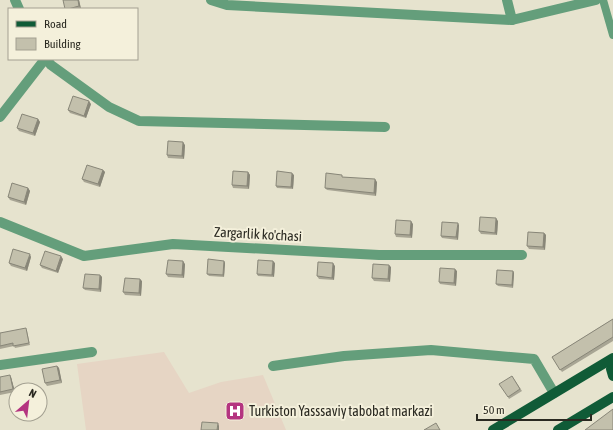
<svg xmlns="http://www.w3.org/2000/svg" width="613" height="430" viewBox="0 0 613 430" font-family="'Asap Condensed',sans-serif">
  <rect width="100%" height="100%" fill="#e6e3ce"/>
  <path fill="#e6d5c4" d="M164 352 189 393 221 382 263 375 286 430H86L77 364Z"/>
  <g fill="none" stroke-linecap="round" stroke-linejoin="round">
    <path stroke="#649e7b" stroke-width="8" d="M603 0 613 35"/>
    <g stroke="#649e7b" stroke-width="10">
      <path d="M15 0 19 9"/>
      <path d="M211 0 227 5 512 20"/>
      <path d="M507 0 512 20 596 0"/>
      <path d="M46 59 51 65 109 107 139 121 385 127"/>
      <path d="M0 117 45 59"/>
      <path d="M0 222 84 256 173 244 379 255H522"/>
      <path d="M0 365 92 352"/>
      <path d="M273 366 344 356 431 350 534 359 554 393"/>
    </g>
    <g stroke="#105b37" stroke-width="10">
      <path d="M613 364 611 369 613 376"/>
      <path d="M493 430 613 358"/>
      <path d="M558 430 613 397"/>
    </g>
  </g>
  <g fill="#a8a594">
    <path d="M79 0 81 9H65Z"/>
    <path d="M91 104 86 118 70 113 68 110Z"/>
    <path d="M38 119 40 122 35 136 19 131 17 128Z"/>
    <path d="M185 145 184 159 168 158 167 155Z"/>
    <path d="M103 170 105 172 100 187 84 182 82 179Z"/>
    <path d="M248 172 250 175 249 189 233 188 232 185Z"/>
    <path d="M294 175 293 189 277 188 276 186Z"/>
    <path d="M343 177 377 182 376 196 327 190 325 188Z"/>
    <path d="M28 188 30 191 26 205 10 200 8 197Z"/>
    <path d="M498 221 497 235 481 234 479 231Z"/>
    <path d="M413 224 412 238 396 237 395 234Z"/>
    <path d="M459 225 458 240 442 238 441 236Z"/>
    <path d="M544 233 546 235 545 250 529 249 527 246Z"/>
    <path d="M31 257 27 271 11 266 9 263Z"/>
    <path d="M63 259 58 273 42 268 40 265Z"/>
    <path d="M224 261 225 263 224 277 209 276 207 274Z"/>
    <path d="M275 263 274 277 258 276 257 274Z"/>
    <path d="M185 264 184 278 168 277 166 274Z"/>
    <path d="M335 266 334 280 319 279 317 276Z"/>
    <path d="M391 267 390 282 374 281 372 278Z"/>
    <path d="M457 271 456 286 440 284 439 282Z"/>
    <path d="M513 271 514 273 513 288 498 286 496 284Z"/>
    <path d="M100 275 102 277 101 292 85 290 83 288Z"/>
    <path d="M142 281 141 296 125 295 123 292Z"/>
    <path d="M613 319V341L562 372 552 357Z"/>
    <path d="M27 331 30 345 15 348 14 346 0 349V333Z"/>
    <path d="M57 366 59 368 62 383 47 386 45 383Z"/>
    <path d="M512 376 522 391 509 399 508 397Z"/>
    <path d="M0 377H11L15 392 0 395Z"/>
  </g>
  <g fill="#888678">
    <path d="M78 0H79L81 9 79 6Z"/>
    <path d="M89 101 91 104 86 118 84 116Z"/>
    <path d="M38 119 40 122 35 136 33 133Z"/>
    <path d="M183 142 185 145 184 159 182 156Z"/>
    <path d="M103 170 105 172 100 187 98 184Z"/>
    <path d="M248 172 250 175 249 189 247 186Z"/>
    <path d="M292 173 294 175 293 189 291 187Z"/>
    <path d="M375 179 377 182 376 196 374 193Z"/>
    <path d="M28 188 30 191 26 205 24 202Z"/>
    <path d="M496 218 498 221 497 235 495 233Z"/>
    <path d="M411 221 413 224 412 238 410 235Z"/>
    <path d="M458 223 459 225 458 240 456 237Z"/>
    <path d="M544 233 546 235 545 250 543 247Z"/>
    <path d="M30 254 31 257 27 271 25 268Z"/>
    <path d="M61 256 63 259 58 273 56 271Z"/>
    <path d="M183 261 185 264 184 278 182 275Z"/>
    <path d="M224 261 225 263 224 277 223 275Z"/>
    <path d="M273 261 275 263 274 277 272 275Z"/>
    <path d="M333 263 335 266 334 280 332 278Z"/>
    <path d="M389 265 391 267 390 282 388 279Z"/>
    <path d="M455 269 457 271 456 286 454 283Z"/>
    <path d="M513 271 514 273 513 288 512 285Z"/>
    <path d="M100 275 102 277 101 292 99 289Z"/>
    <path d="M140 279 142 281 141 296 139 293Z"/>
    <path d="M57 366 59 368 62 383 60 380Z"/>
    <path d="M10 375 11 377 15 392 13 389Z"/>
    <path d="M218 423 219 426V430H217Z"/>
  </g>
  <g fill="#c3c0ac" stroke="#888678">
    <path d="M63 0H78L79 6 68 9H65Z"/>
    <path d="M73 96 89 101 84 116 68 110Z"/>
    <path d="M22 114 38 119 33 133 17 128Z"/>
    <path d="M168 141 183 142 182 156 167 155Z"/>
    <path d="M87 165 103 170 98 184 82 179Z"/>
    <path d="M233 171 248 172 247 186 232 185Z"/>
    <path d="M277 171 292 173 291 187 276 186Z"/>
    <path d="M326 173 342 175V177L375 179 374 193 325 188Z"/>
    <path d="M12 183 28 188 24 202 8 197Z"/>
    <path d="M480 217 496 218 495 233 479 231Z"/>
    <path d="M396 220 411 221 410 235 395 234Z"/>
    <path d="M442 222 458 223 456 237 441 236Z"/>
    <path d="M528 232 544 233 543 247 527 246Z"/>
    <path d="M13 249 30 254 25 268 9 263Z"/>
    <path d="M45 251 61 256 56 271 40 265Z"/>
    <path d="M208 259 224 261 223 275 207 274Z"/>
    <path d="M168 260 183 261 182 275 166 274Z"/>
    <path d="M258 260 273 261 272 275 257 274Z"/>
    <path d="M318 262 333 263 332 278 317 276Z"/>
    <path d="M373 264 389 265 388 279 372 278Z"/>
    <path d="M440 268 455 269 454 283 439 282Z"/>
    <path d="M497 270 513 271 512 285 496 284Z"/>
    <path d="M85 274 100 275 99 289 83 288Z"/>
    <path d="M125 278 140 279 139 293 123 292Z"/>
    <path d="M613 319V337L560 370 552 357Z"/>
    <path d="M26 328 29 343 13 346V343L0 346V333Z"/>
    <path d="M57 366 60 380 45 383 42 369Z"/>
    <path d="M10 375 13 389 0 392V377Z"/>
    <path d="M512 376 520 389 508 397 499 384Z"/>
    <path d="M613 409V430H585Z"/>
    <path d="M202 422 218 423 217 430H201Z"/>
    <path d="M436 423 440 430H424Z"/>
  </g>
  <defs>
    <symbol id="hospital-square" viewBox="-11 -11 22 22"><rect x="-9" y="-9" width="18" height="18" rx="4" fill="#b43480" stroke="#f4f0db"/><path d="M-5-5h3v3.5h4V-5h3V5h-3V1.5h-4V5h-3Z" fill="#fff"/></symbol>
  </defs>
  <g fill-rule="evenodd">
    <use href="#hospital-square" x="224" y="400" width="22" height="22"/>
  </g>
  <g text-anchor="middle" stroke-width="4" stroke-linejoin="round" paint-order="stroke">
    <g font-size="14" fill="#2a2921" stroke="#f4f0db">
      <text transform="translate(258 234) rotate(3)" y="5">Zargarlik ko'chasi</text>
    </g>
    <g font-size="14" fill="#2a2921" stroke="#f4f0db" text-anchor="start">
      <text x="249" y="416">Turkiston Yasssaviy tabobat markazi</text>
    </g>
  </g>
  <rect x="8" y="8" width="130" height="52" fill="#f4f0db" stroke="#a3a091"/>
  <rect x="16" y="21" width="20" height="6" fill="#105b37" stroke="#a3a091"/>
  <text x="44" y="28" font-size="12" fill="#2a2921">Road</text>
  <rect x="16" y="38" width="20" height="12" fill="#c3c0ac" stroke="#a3a091"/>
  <text x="44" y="48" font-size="12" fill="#2a2921">Building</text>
  <g transform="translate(28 402) rotate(28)"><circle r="19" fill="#f4f0db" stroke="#a3a091"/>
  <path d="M0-3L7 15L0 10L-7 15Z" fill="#b43480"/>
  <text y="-6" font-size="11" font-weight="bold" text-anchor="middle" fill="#2a2921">N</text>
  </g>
  <path d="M477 414v6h114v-6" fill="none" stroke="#2a2921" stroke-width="2"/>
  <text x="483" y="414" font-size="12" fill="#2a2921" stroke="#f4f0db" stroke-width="3" paint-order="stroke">50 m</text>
</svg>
